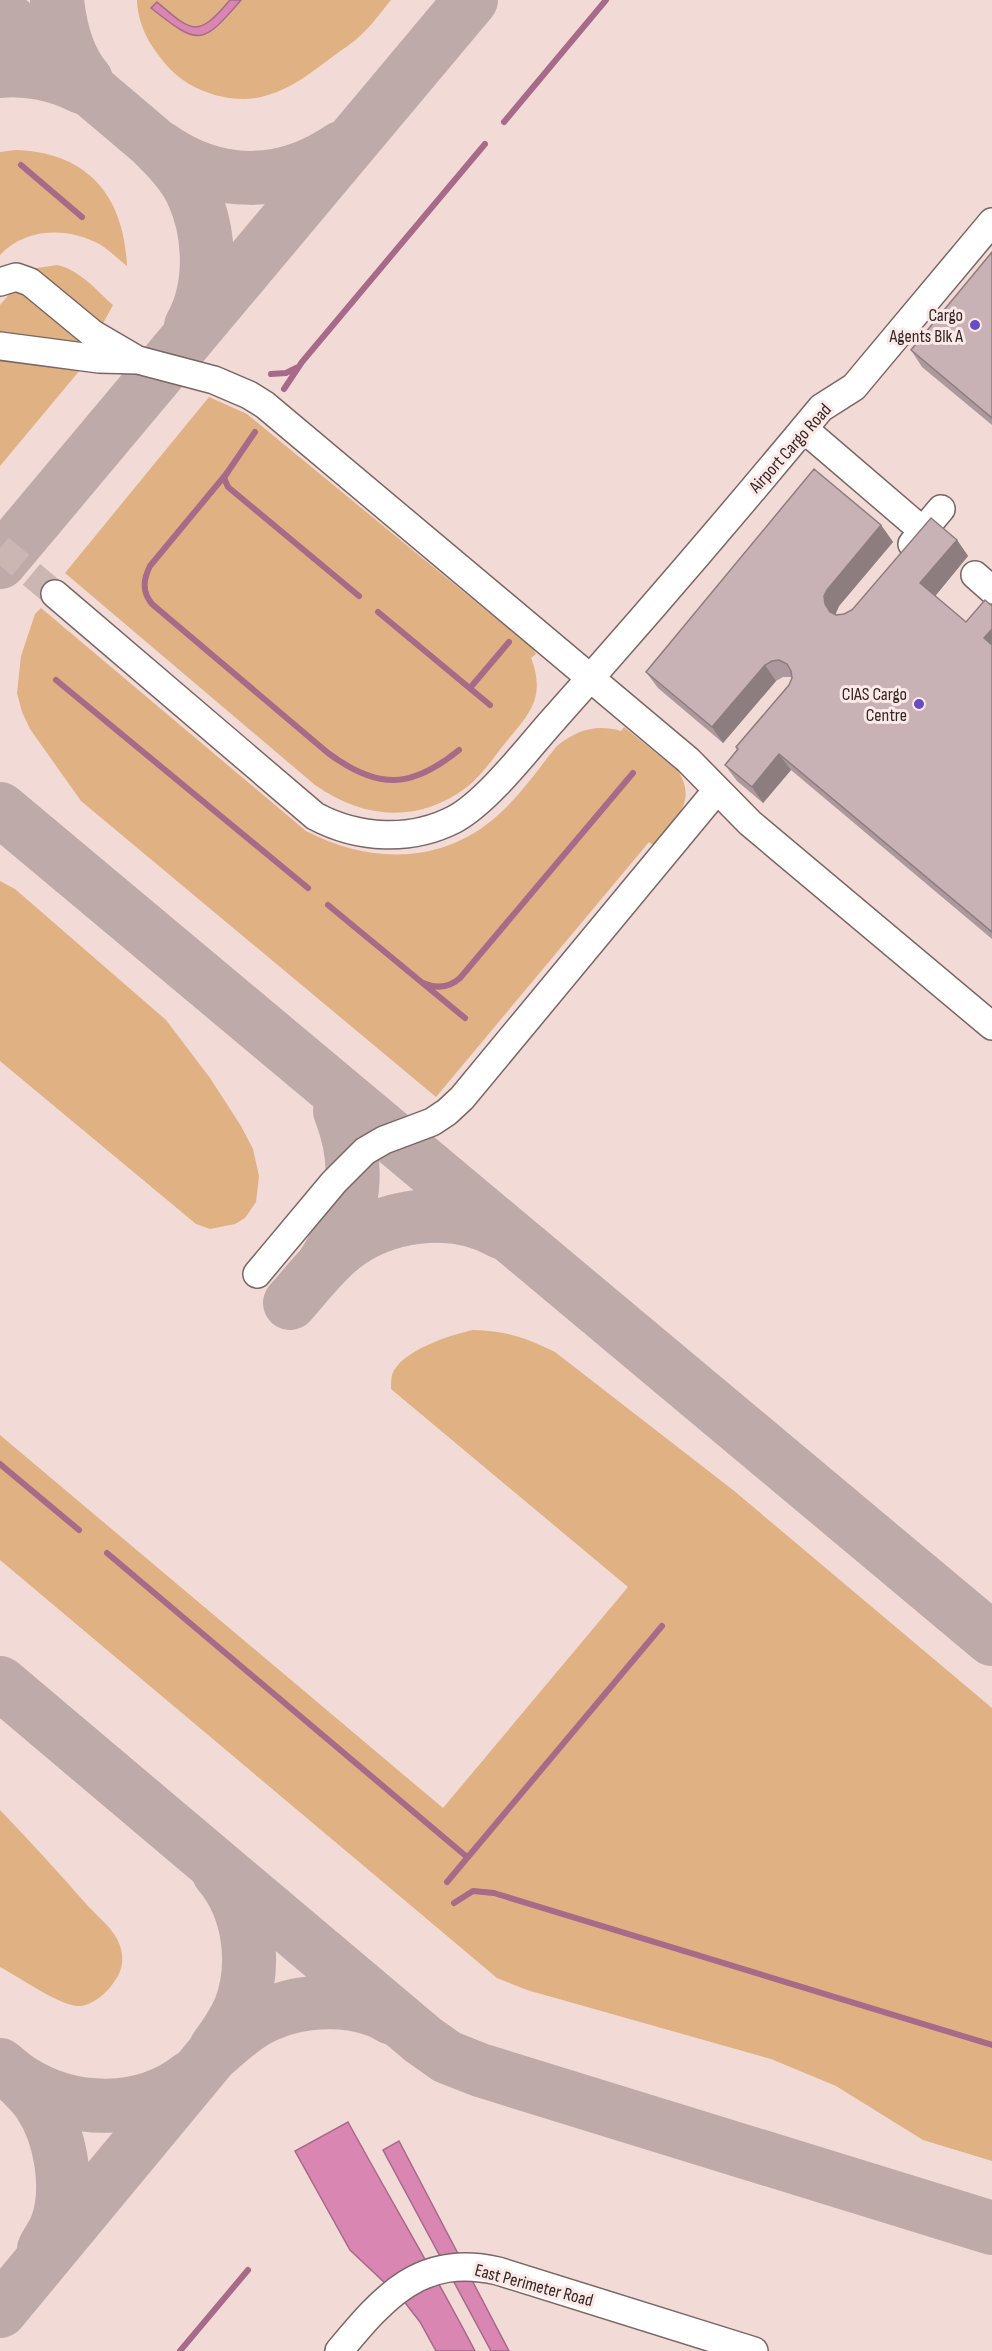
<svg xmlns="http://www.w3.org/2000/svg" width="992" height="2351" viewBox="0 0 992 2351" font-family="'Sofia Sans Condensed',sans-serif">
  <rect width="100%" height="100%" fill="#f2dad7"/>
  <g fill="#e0b182">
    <path d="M137 0H230C198 39 192 32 157 2L152 8 201 35C219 32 230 13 241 0H391C381 12 372 25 361 35 352 44 341 50 331 58 312 72 292 88 268 95 236 106 193 93 170 69 152 49 138 28 137 0Z"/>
    <path d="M15 150C87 152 124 195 127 266 118 259 110 251 101 245 69 227 26 227 0 255V152Z"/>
    <path d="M57 265C80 270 96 290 113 305L100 329 31 269Z"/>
    <path d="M22 290 92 343 89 350 0 338V305L12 291Z"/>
    <path d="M0 355 85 364 0 466Z"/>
    <path d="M209 397 247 414 533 649 536 654 531 658C546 697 530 713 506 742 494 757 482 775 467 787 418 824 363 819 315 785L65 573Z"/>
    <path d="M41 608 306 831C369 864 442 865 497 816 520 796 538 769 557 746 577 730 596 724 621 731L624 727 678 771C699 803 672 822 653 845L649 842 436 1097 81 801 30 729 22 712 17 693 21 656 35 614Z"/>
    <path d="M0 881 15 889 166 1020 210 1078 241 1126 253 1149 259 1176 256 1202 245 1218 235 1224 210 1229 196 1224 0 1061Z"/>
    <path d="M473 1330C507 1331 524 1337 555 1352L733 1490 992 1708V2161L923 2140 836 2086 771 2059 527 1990 497 1978 0 1560V1435L443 1808 628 1587 391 1389C391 1385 391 1379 392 1375 400 1351 450 1335 473 1330Z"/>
    <path d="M0 1810C30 1841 59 1873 87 1905 96 1915 111 1927 117 1939 125 1954 124 1969 114 1982 107 1993 91 2007 77 2006 57 2004 19 1977 0 1967Z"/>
  </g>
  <g fill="#da86b3" stroke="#a76a89" stroke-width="1.5">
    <path d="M230 0H241C202 46 199 46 151 8L157 2C192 32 197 39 230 0Z"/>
    <path d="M348 2122C390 2199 435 2274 475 2351H436L420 2322 403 2300 350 2250 295 2151Z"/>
    <path d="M399 2141 509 2351H491L383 2150Z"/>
  </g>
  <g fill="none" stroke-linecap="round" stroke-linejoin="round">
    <g stroke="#a76a89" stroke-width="6">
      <path d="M504 122 606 0"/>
      <path d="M21 165 82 217"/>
      <path d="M271 374 286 373 296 368"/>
      <path d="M284 389 302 362 485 144"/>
      <path d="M255 432 227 473 224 478 228 487 359 596"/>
      <path d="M227 473 150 566C143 580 142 592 152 604L328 753C378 790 411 789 459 750"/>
      <path d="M378 612 490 705"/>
      <path d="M56 680 308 888"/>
      <path d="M470 688 509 642"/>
      <path d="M328 905 465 1018"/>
      <path d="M423 983C437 989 449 988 460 978L633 773"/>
      <path d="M0 1464 79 1530"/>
      <path d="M107 1553 467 1857"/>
      <path d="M447 1882 662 1626"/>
      <path d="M454 1903 473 1891 494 1893 992 2045"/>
      <path d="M180 2351 248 2270"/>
    </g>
    <g stroke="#beaaa8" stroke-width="54">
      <path d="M57 0C60 28 67 58 86 80"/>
      <path d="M0 13 152 142C167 157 183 173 192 192 211 233 213 287 191 326"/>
      <path d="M0 71C27 68 58 75 82 87"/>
      <path d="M159 147C217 188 282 188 341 148"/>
      <path d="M0 562 471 0"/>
      <path d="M0 809 992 1639"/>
      <path d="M323 1265C355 1215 362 1167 340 1111"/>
      <path d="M290 1303C306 1285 321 1265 340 1249 382 1214 452 1204 501 1232"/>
      <path d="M0 1683 423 2040 447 2057 480 2070 992 2228"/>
      <path d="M216 2048C225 2036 234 2023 240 2009 257 1965 250 1909 219 1873"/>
      <path d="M0 2065C7 2071 14 2077 22 2082 73 2114 143 2115 191 2077"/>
      <path d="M22 2083C28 2090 35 2096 40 2104 61 2136 70 2188 57 2225 54 2233 48 2241 44 2249"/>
      <path d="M0 2311 212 2055C229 2041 246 2024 267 2015 304 1998 358 1997 392 2018"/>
    </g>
    <path stroke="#cbb6b4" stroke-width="27" stroke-dasharray="27 14" stroke-linecap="butt" d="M0 548 55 594"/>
    <defs>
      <g id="minor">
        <path d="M0 282 16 277 30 282 93 334 134 358"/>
        <path d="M0 346 99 359 138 360 214 380 249 395 265 405 688 760 750 823 992 1026"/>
        <path d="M804 429 923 531"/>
        <path d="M912 544 941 509"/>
        <path d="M975 575 992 590"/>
        <path d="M55 594 315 816C358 839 411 842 455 819 488 801 528 748 554 719 645 617 734 513 821 408L854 387 992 222"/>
        <path d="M257 1274 334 1182 365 1151 384 1140 432 1122 447 1112 462 1098 717 790"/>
        <path d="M339 2351C384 2297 421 2253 498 2271L754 2351"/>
      </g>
    </defs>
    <use href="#minor" stroke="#7a6663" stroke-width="30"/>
    <use href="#minor" stroke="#fff" stroke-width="27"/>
  </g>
  <g fill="#ad999d">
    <path d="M992 252V425L922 367 911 350Z"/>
    <path d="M881 525 893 542 839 606 836 613V615L844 614 957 540 968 556 935 596 966 622 992 606V939L791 770 763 803 737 781 725 765 737 750 736 747 789 685 792 677H783L776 681 723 743 658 688 646 672Z"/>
  </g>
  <g fill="#8d7d7f">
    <path d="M881 525 893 542 839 606 836 613V621L825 604 824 596 827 590Z"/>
    <path d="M957 540 968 556 932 600 920 583Z"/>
    <path d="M992 629V650L984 638Z"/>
    <path d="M765 665 776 681 723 743 712 727Z"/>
    <path d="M779 754 791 770 763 803 752 787Z"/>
  </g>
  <g fill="#c9b2b6" stroke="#8d7d7f" stroke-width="1.5">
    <path d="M992 252V418L911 350Z"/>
    <path d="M814 469 881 525 827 590 824 596 825 604 830 612 836 615 844 614 852 610 931 518 957 540 920 583 966 622 985 600 992 606V629L984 638 992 645V932L779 754 752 787 725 765 738 749 736 747 789 685 792 678 791 671 787 664 779 660 772 661 765 665 712 727 646 672Z"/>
  </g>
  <g fill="#664dc6" stroke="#fce8e6" stroke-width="2">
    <circle cx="975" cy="325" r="6"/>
    <circle cx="919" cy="704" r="6"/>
  </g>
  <g text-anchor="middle" stroke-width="6" stroke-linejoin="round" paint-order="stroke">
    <g font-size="18" fill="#302726" stroke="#fce8e6" text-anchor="end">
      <text x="963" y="321">Cargo<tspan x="963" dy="21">Agents Blk A</tspan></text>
      <text x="907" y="700">CIAS Cargo<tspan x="907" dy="21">Centre</tspan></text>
    </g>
    <g font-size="18" fill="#302726" stroke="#fce8e6">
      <text transform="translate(790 448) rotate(-48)" y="6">Airport Cargo Road</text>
      <text transform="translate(534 2285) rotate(15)" y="6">East Perimeter Road</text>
    </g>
  </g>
</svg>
